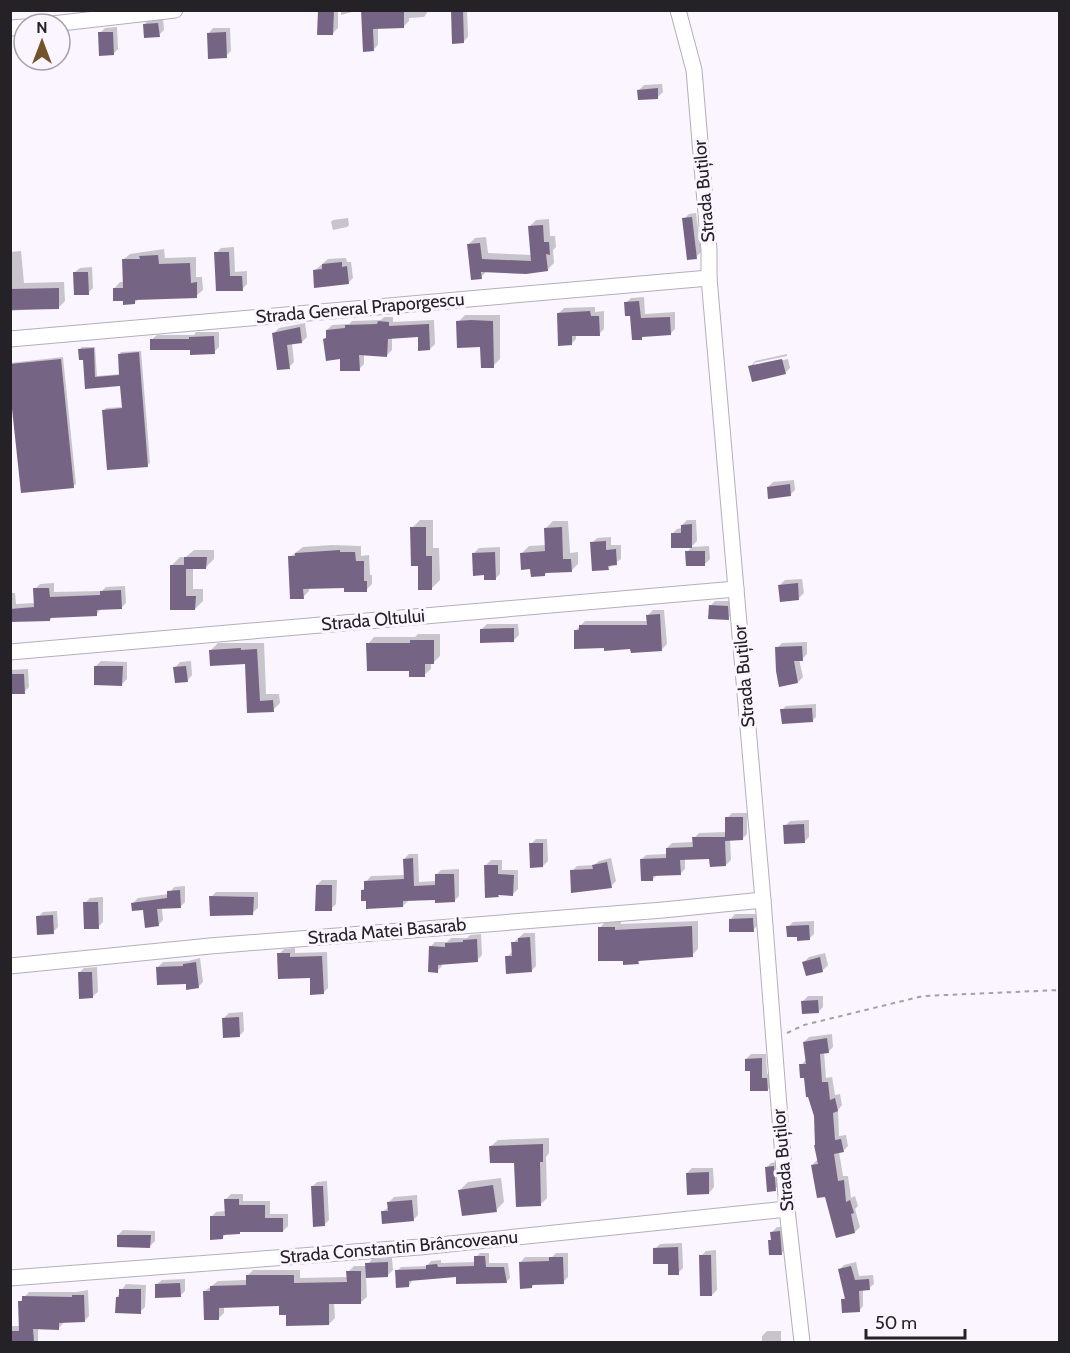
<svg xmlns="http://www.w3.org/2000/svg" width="1070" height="1353" viewBox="0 0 1070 1353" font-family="Cabin,sans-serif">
  <rect width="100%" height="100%" fill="#faf5fe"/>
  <g fill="#0003">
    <path d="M319 10H338V28L333 33Z"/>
    <path d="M341 10H352V12L341 15Z"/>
    <path d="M429 10 424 17 409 18V21L404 26 378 28V45L373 50 363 11Z"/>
    <path d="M453 10H467L468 37 463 42Z"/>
    <path d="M163 18 164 30 159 35 144 25 149 19Z"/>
    <path d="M117 27 118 49 113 54 100 33 105 28Z"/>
    <path d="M213 28H230L231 51 226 56 208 34Z"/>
    <path d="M662 84 663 92 658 97 639 90 644 85Z"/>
    <path d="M696 213 701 252 696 257 684 219 689 214Z"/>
    <path d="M348 218 349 225 347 227 333 230 331 222 333 220Z"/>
    <path d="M549 219 550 236H555L556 247 553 250 554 263 547 270 487 271 481 277 468 245 475 238 486 237 488 253 532 255 529 227 536 220Z"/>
    <path d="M234 247 235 272 247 271V284L242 289 217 290 216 253 221 248Z"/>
    <path d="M164 249 165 258 196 257V277H202L203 290 196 296 139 299 134 303 124 299 114 289 120 282H124L123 260 130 254Z"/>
    <path d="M21 251 24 283 64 282 65 301 59 307 10 311V252Z"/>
    <path d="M346 258 347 262H351L353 278 348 283 314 271 328 259Z"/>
    <path d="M92 267 93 288 88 293 74 273 80 268Z"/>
    <path d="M644 297 645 314 675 312V329L670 334 644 335 642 338 626 303 631 298Z"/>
    <path d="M595 307V312L604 311V329L599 334 576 335V339L571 344 559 313 564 308Z"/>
    <path d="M465 315H500V359L493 366 482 345 458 322Z"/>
    <path d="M384 317H393V322L434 320 435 344 430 349 419 336 392 337V350L387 355 364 354V364L359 369 341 357 328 336 327 330 332 325 349 324 352 321 381 320Z"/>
    <path d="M305 323 307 337 302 342 292 343 294 362 289 367 274 333 279 328Z"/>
    <path d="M196 332H219V347L214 352 151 340 157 335H194Z"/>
    <path d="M82 347H95L97 376 121 374 119 355 121 352 141 351 150 463 147 465 104 411 106 408 123 407 121 385 87 387 85 358 80 349Z"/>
    <path d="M787 354V356L754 363V366L788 359 790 368 785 373 750 367 755 361Z"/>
    <path d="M63 357 76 484 73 486 10 379V363Z"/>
    <path d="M794 480 795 490 790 495 768 487 773 482Z"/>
    <path d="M420 520H433V548H439L440 580 432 588 419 565 412 528Z"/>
    <path d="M687 520H696L697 541 692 546 672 534 677 529 682 528V525Z"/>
    <path d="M553 521H568L570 553 578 552V564L571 571 547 572 545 575 532 568 522 553 529 546 547 545 546 528Z"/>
    <path d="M611 537V545H621V559L608 568 592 543 597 538Z"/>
    <path d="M332 545 361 546V556L369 555 370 575H372V584L366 590 346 587 309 588V591L303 597 290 557 303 547Z"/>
    <path d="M709 546 710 559 705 564 687 552 692 547Z"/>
    <path d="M500 547V574L495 579 474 553 479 548Z"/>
    <path d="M194 550H214V559L206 567H193V589H203V601L195 609 172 608V565L180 557H186Z"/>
    <path d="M802 579 804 593 799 598 780 585 785 580Z"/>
    <path d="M54 583V592L102 591 106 587 125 586 126 603 121 608 101 609 96 615 53 616 50 620 10 621V593H15L16 604 35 603V589L40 584Z"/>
    <path d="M715 601H732L733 613 728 618 710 606Z"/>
    <path d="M653 610H664L667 644 662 649 605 647 575 631 585 621H648V615Z"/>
    <path d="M487 624H518L519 635 514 640 482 629Z"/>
    <path d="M418 634H440V656L433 663H431V669L424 675 368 644 374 637H415Z"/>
    <path d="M807 642V654L802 659H799L803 677 798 682 777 648 782 643Z"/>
    <path d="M218 643H264L266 694H279L280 703 273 710 249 712 247 662 211 650Z"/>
    <path d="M101 661 127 662V679L122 684 96 666Z"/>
    <path d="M191 661 192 675 187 681 175 668 180 662Z"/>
    <path d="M28 669 29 687 24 692 10 693V670Z"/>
    <path d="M816 704V717L812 721 782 710 786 706Z"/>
    <path d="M732 813H747V834L742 839H730L731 860 726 865 711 858H685V869L680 874H658L653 879 641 860 646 855 668 854 667 848 672 843 694 842V838L699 833 727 832V818Z"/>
    <path d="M809 820V837L804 842 785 826 790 821Z"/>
    <path d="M536 839H547L548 861 543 866 531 844Z"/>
    <path d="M409 854H418L419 882 436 881V875L441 870 459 869V896L454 901 437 898 408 901 403 906 368 899 362 890 366 887V882L371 876 405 875 404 859Z"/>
    <path d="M611 858 616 881 611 886 572 871 577 866 594 865 599 861Z"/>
    <path d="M491 860H502V870H518V889L513 894H500L498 896 486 865Z"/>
    <path d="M322 880H337L336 904 331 909 317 885Z"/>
    <path d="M185 886V902L180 907 162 908 163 920 158 925 144 908 133 903 138 898 169 894 174 887Z"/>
    <path d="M216 892H258V908L252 913 211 897Z"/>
    <path d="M103 897V922L98 927 85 903 90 898Z"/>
    <path d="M57 911 58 927 53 932 38 917 43 912Z"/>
    <path d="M735 914H758V925L753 930 730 920Z"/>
    <path d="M606 921H621V924L698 921V949L692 955 642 959 638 963 624 960 600 928Z"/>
    <path d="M814 921V934L809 939 799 935 788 927 793 922Z"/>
    <path d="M524 933H535L536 966 531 971 507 957 513 951V943Z"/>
    <path d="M481 934 482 955 477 960 442 963V966L437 971 430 947 435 942H447L451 938H467L470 935Z"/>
    <path d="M295 948V953L327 952 328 988 323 993 311 977 279 954 284 949Z"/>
    <path d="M825 953 828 965 823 970 804 962 809 957Z"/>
    <path d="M200 958 203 982 198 987 158 967 163 962 188 961Z"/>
    <path d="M97 967 98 992 92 997 79 973 84 968Z"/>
    <path d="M808 996H823V1007L818 1012 803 1001Z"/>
    <path d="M243 1012 244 1031 239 1036 224 1018 229 1013Z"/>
    <path d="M832 1034 833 1047 828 1052H824L826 1078 832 1077 835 1095 840 1094 842 1105 838 1110 839 1136 846 1135 848 1146 843 1151 839 1152 843 1176H848L851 1198 855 1196 858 1206 855 1209 860 1227 855 1232 826 1196 812 1165 818 1159 815 1116 801 1065 807 1059 804 1042 809 1037Z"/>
    <path d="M751 1054H766L767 1074H772V1085L767 1090 746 1059Z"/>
    <path d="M549 1138V1153L546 1157 547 1198 541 1204 516 1161 491 1146 498 1140Z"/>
    <path d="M778 1162 780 1184 775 1189 766 1168 771 1163Z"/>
    <path d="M692 1168H713L714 1187 709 1193 687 1173Z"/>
    <path d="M501 1178 504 1202 496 1210 460 1190 468 1182Z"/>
    <path d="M327 1181 329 1220 324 1225 312 1187 317 1182Z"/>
    <path d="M231 1194H243V1201H270V1214H288V1226L283 1231H241L239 1233H227L222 1238 211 1217 216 1212 226 1211V1199Z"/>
    <path d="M417 1195 418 1215 413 1220 382 1212 389 1207V1202L394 1197Z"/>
    <path d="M777 1227H784L787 1248 782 1253 770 1241 772 1238V1232Z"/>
    <path d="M123 1230 155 1231V1241L150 1246 118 1235Z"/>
    <path d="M682 1243 683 1268 678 1273 655 1249 660 1244Z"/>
    <path d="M716 1250 717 1290 712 1295 701 1256 706 1251Z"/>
    <path d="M480 1253H489V1263H508L510 1278 506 1282 457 1276 413 1279 409 1286 397 1271 401 1267 427 1266 431 1261 441 1260V1263L476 1262V1257Z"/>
    <path d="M556 1253H568V1277L563 1282 536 1283 532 1287 520 1263 525 1257H552Z"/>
    <path d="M392 1258 393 1270 388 1275 366 1276 367 1297 361 1302 334 1303 335 1318 329 1324 287 1314 280 1304 224 1306V1313L219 1318 205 1291 218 1281 247 1280V1276L253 1270H300V1278L348 1277V1272L354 1266H367L372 1259Z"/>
    <path d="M856 1262 859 1276 873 1275 874 1284 869 1288 863 1289V1306L859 1311 843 1300 846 1296 840 1269 844 1265Z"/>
    <path d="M185 1279V1291L180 1296 156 1285 162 1280Z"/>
    <path d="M126 1284 146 1285 145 1307 140 1312 117 1297Z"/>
    <path d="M88 1290 89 1316 84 1321 64 1322 59 1328H38V1342H10V1326H20V1302L29 1292H77Z"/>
    <path d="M767 1331H781V1342H762V1336Z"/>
  </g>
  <g fill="#766485">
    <path d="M318 10H334L333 35H317Z"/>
    <path d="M361 10H404V28L373 29 374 51 363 52Z"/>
    <path d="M451 10H463L464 43 452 44Z"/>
    <path d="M158 23 160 37 144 38 143 24Z"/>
    <path d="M98 32H113L114 55 99 56Z"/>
    <path d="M226 32 227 58 208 59 207 33Z"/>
    <path d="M658 88V99L638 100 637 90Z"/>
    <path d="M692 217 697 259 687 260 682 218Z"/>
    <path d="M543 225 544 242H549L550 255 546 254 548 271 526 274 481 272 482 279 471 280 467 244 480 243 482 259 531 261 528 226Z"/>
    <path d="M214 252H229L230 276H242L243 291H216Z"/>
    <path d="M158 255 159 264 190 263 191 283 197 282V298L135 300V304L123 305V301H113V288H123L122 259H140L139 256Z"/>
    <path d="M342 262V267L347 266 349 284 314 288 313 270 322 269V264Z"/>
    <path d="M73 272H88L89 295H74Z"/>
    <path d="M59 288V309L10 310V289Z"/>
    <path d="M639 301 641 318 670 317 671 335 642 337V340H632L630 316H625L624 302Z"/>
    <path d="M590 311 591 316H599L600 336H572V345L558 346 557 313Z"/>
    <path d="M471 320 493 321 494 368H481L480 347 457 348 456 321Z"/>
    <path d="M378 321 389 322V326L429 324 430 350 418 351V337L388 339 387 357 359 355 360 371H340V359L326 361 323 339 326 338V330L345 328V325L377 324Z"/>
    <path d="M300 327 302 343 287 345 290 369 277 370 272 333Z"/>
    <path d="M214 336 215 354 190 355V350H150V339H189V337Z"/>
    <path d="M94 348 95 377 119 375 118 354 139 352 148 467 107 470 102 410 122 408 120 386 85 389 83 360H79L78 349Z"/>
    <path d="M61 359 74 488 21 493 10 390V364Z"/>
    <path d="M782 359 786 374 752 382 748 366Z"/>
    <path d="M790 484 791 496 768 499 767 487Z"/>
    <path d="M692 524V548H671V533H681V525Z"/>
    <path d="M410 527H426V556H432V590H418V566H411Z"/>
    <path d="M562 527 563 559H571L572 572 545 573V576L531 577 530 569 521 570 520 553 545 551 544 528Z"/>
    <path d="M606 541V550L616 549 617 565 608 566 609 570 592 571 590 542Z"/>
    <path d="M340 550V552H355L356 561H364V581H367V592H344V588L303 589 304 599H290L288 556H295V553Z"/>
    <path d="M685 551H705V566H686Z"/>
    <path d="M495 552 496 580H484V575L473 576 472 553Z"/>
    <path d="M184 557H207L206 569H186V596H196L195 610H170V565H184Z"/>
    <path d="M798 583 799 600 780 602 778 585Z"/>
    <path d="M33 588H49L50 597 100 595V591L121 590 122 609 97 610V616L50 618V621L10 622V609L34 607Z"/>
    <path d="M709 605 728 606 729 620 708 619Z"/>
    <path d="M660 614 662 651 631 653 630 649 604 651V648L574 649V630H579V625H647L646 615Z"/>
    <path d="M514 628V642L480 643V629Z"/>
    <path d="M410 640H434V664H425V677H409V671H367L366 643H410Z"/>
    <path d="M802 646 803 661H794L798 683 779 687 776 671 775 647Z"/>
    <path d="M241 648V650L257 649 260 701 273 700 274 712 247 713 245 664 210 666 209 650Z"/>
    <path d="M94 666H123L122 686 94 685Z"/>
    <path d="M186 666 188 682 175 683 173 667Z"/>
    <path d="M10 674H24L25 694H10Z"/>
    <path d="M812 708 813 722 782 724 780 709Z"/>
    <path d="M725 817H743V840L725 841 726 866 710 867 709 859 680 860 681 875 653 876V881H641L640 859 666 858V848L693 847 692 837H725V840Z"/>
    <path d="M804 824 805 843 784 844 783 825Z"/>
    <path d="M529 843H543V867L530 868Z"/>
    <path d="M413 858 414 886 435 885V874H454L455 902 435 903V900L403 901V907L366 909V901H361V890H364V881L404 879 403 859Z"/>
    <path d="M607 862 612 888 571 893 570 870 593 869 592 865Z"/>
    <path d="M484 865H498V874L514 875 513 896 498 895 499 897 485 898Z"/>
    <path d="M316 885H332V911H315Z"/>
    <path d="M180 890 181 908 157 909 159 926 145 928 143 910 132 911 131 903 167 898V891Z"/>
    <path d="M209 896 254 897 253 915 210 916Z"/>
    <path d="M83 902H98L99 929H84Z"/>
    <path d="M53 915 54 934 37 935 36 916Z"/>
    <path d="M753 918 754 932H729V919Z"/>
    <path d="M809 925 810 940 797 941V937H787L786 926Z"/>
    <path d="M692 926 693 957 638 961 639 964 623 965V961H598V927H615V930Z"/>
    <path d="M530 937 532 972 506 974 505 956H512L511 942H518V938Z"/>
    <path d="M477 939 478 962 438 965V973L428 972 429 946 445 947V943L463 942V940Z"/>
    <path d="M277 953H290V957L322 956 324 994 310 995V978L278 979Z"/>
    <path d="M820 957 823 972 806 976 802 962Z"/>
    <path d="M196 962 199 988 186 990V984L157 985 156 967 183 966V964Z"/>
    <path d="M78 972H92L93 998 79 999Z"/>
    <path d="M818 1000 819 1013 802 1014 801 1001Z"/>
    <path d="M239 1017 240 1037 223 1038 222 1018Z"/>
    <path d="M827 1038 829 1053 820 1054 822 1082H828L830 1100 835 1098 838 1111 833 1113 835 1140 841 1139 844 1152 834 1154 838 1181 844 1180 846 1202 850 1200 854 1213 851 1214 855 1233 836 1238 825 1197 817 1198 811 1165 818 1164 814 1145H815L814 1116 808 1097H806L804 1078H800L799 1064H806L803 1042Z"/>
    <path d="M762 1058V1078H767L768 1091H750V1071H745V1059Z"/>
    <path d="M543 1144V1162H540L541 1206 516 1207 514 1163H490L489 1146Z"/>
    <path d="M774 1166 776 1191 767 1192 765 1167Z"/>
    <path d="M709 1172V1194L687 1195 686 1173Z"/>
    <path d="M493 1185 497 1212 462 1216 458 1190Z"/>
    <path d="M311 1186H323L325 1226 313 1227Z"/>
    <path d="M224 1199H239V1205H265V1218H283V1232H240V1234L223 1235V1239L210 1240V1216H225Z"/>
    <path d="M412 1200 414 1221 382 1224 381 1211H388L387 1202Z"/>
    <path d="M780 1231 782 1255H769L768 1240H771L770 1232Z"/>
    <path d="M117 1235H151L150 1248 117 1247Z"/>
    <path d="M678 1247 679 1275H668V1264H653V1248Z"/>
    <path d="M699 1255H711L712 1296H700Z"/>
    <path d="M474 1256H485L486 1267H504L507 1283 456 1284V1277L409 1281V1287L396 1288 395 1270 426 1269V1265L437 1264 438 1267 474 1266Z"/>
    <path d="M549 1257H563L564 1284 532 1285V1288L520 1289 519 1262 549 1261Z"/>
    <path d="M388 1262V1277L366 1278 365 1263Z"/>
    <path d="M851 1266 855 1280 869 1279 870 1290 859 1291 860 1312 842 1313 841 1299H845L838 1269Z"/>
    <path d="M346 1271H361V1304H329V1325L286 1326V1315H279V1306L219 1308V1320H204L203 1291H210V1286L246 1285V1275H294V1283L347 1282Z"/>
    <path d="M180 1283 181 1297 155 1298V1284Z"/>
    <path d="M119 1289H141V1314L115 1313 116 1297H119Z"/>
    <path d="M72 1295H84L85 1322 59 1323V1330L33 1329 34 1342H10V1331H19L18 1301H22V1296L72 1297Z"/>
  </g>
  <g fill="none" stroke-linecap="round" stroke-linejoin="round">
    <defs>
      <g id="street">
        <path d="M678 10 694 70 709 250V278L763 900 787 1209 802 1342"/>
        <path d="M52 24 175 10"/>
        <path d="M10 28 24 27"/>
        <path d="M10 339 709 278"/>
        <path d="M10 652 736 589"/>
        <path d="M10 966 210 946 663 910 763 900"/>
        <path d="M10 1278 420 1247 787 1209"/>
      </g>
    </defs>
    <use href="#street" stroke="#b4aeb9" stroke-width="17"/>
    <path stroke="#a4a0a7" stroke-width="2" stroke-dasharray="4.5 4.5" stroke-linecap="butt" d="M787 1033 804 1025 923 996 1060 990"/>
    <use href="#street" stroke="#fff" stroke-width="15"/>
  </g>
  <g text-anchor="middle" stroke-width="6" stroke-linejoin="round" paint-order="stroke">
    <g font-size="18" fill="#252227" stroke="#faf5fe">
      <text transform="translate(704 191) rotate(-95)" y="6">Strada Buților</text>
      <text transform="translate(360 308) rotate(-5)" y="6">Strada General Praporgescu</text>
      <text transform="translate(373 620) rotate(-5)" y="6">Strada Oltului</text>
      <text transform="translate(744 676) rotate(-95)" y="6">Strada Buților</text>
      <text transform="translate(387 931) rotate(-5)" y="6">Strada Matei Basarab</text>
      <text transform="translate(783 1160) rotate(-95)" y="6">Strada Buților</text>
      <text transform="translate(399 1247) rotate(-5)" y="6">Strada Constantin Brâncoveanu</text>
    </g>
  </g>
  <rect width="1070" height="1353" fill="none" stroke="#252227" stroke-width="24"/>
  <g transform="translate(42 42)"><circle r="28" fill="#faf5fe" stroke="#a5a1a8" stroke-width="1.5"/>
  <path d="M0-4.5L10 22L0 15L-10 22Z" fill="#74532a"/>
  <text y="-9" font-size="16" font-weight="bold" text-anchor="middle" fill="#252227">N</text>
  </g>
  <path d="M866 1329v9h99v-9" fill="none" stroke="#252227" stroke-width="3"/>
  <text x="875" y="1329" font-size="18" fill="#252227" stroke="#faf5fe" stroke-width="4.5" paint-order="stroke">50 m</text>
</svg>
